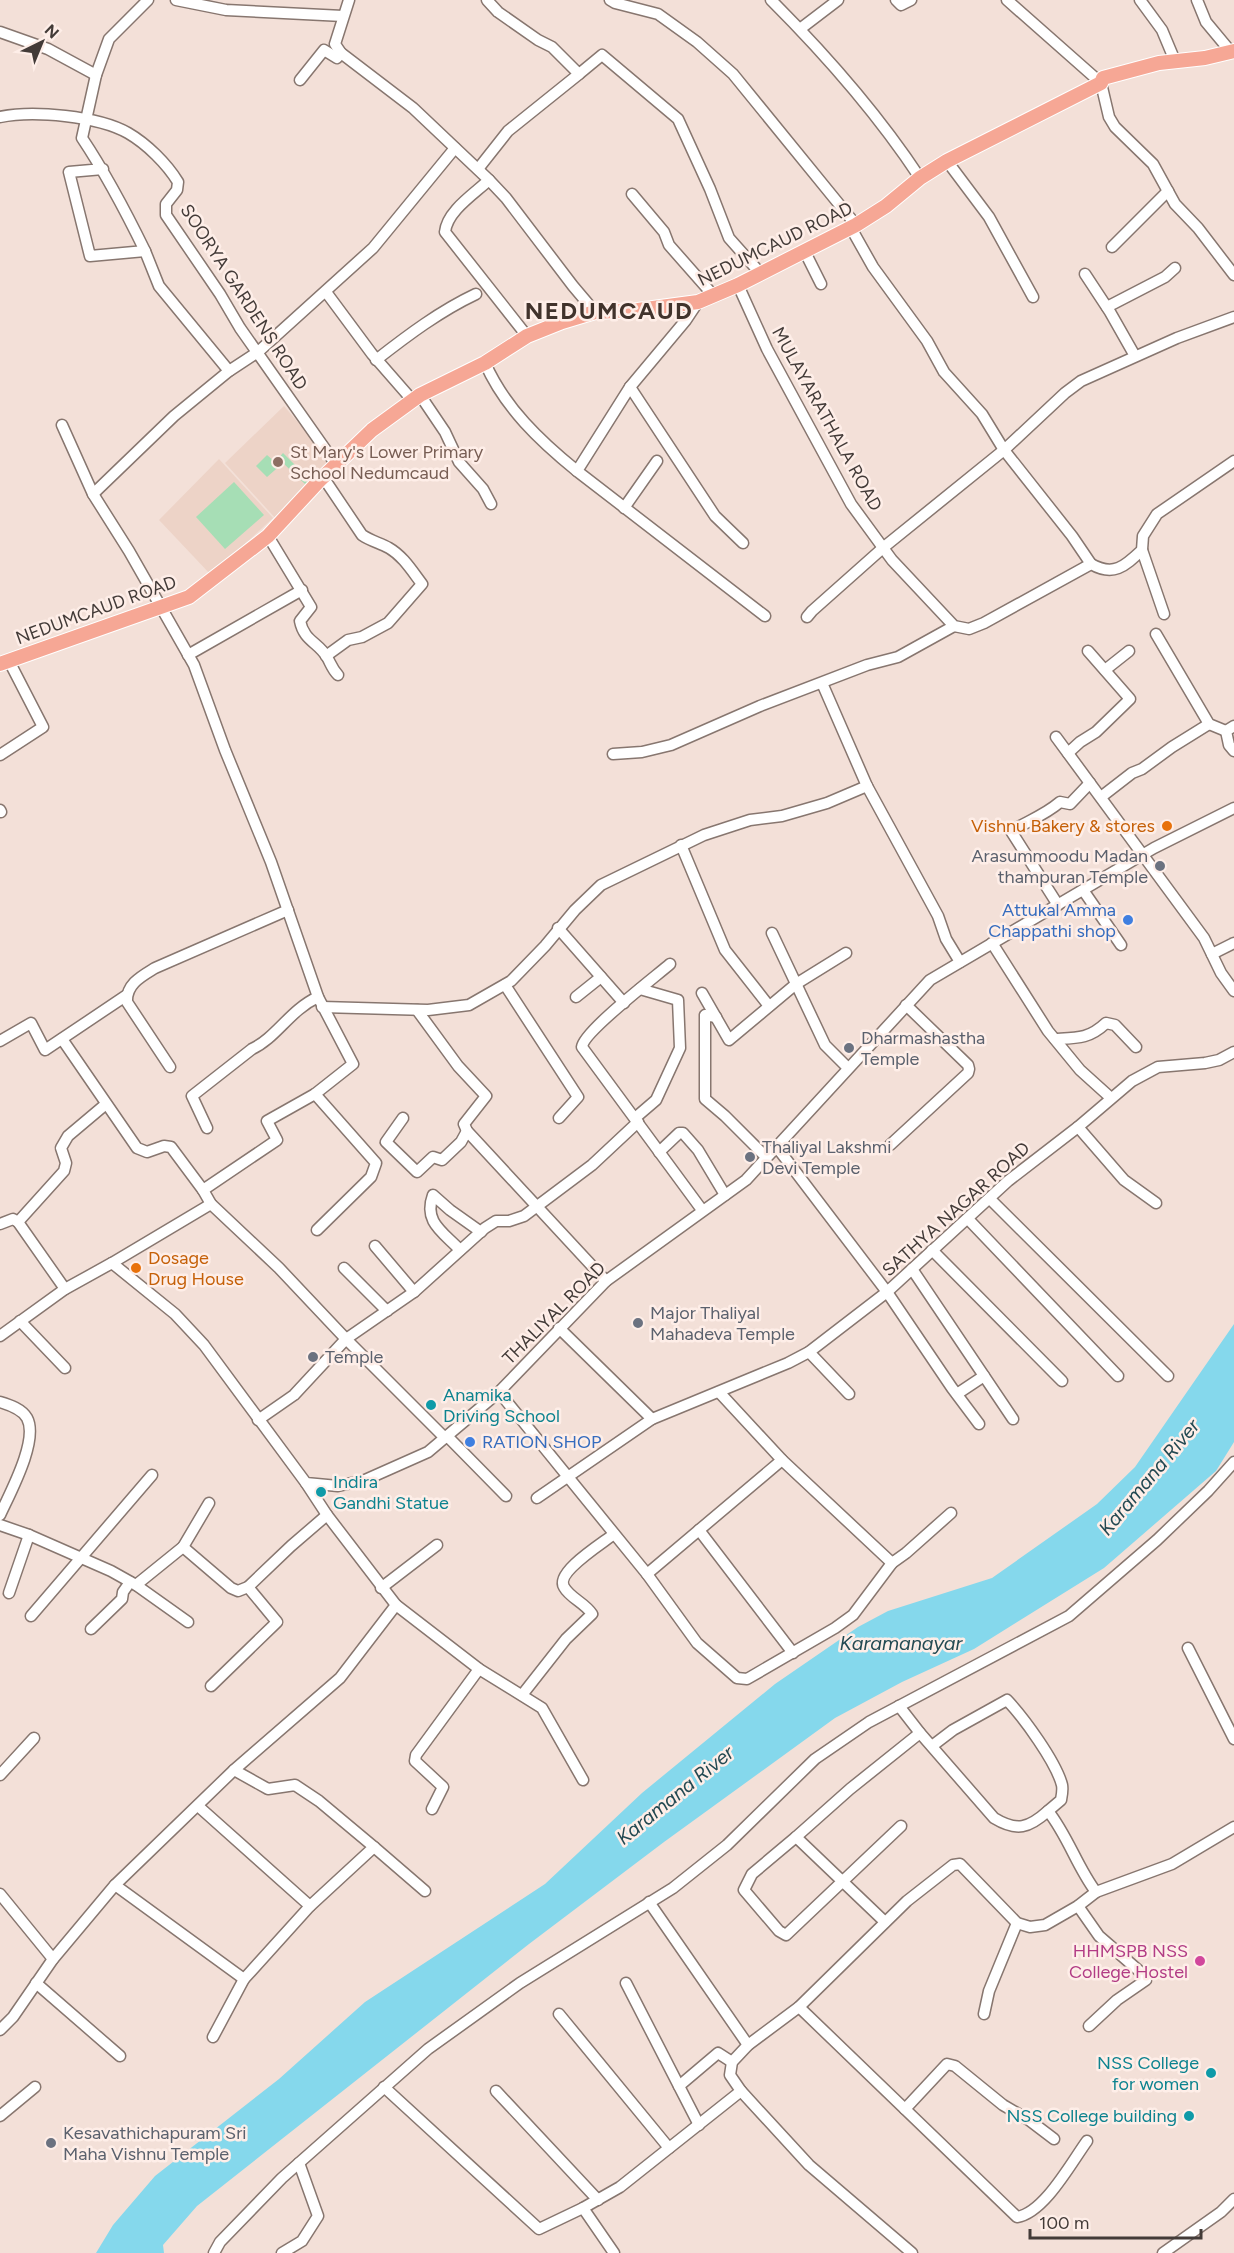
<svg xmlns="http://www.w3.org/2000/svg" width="1234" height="2253" viewBox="0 0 1234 2253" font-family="Figtree,sans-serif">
  <rect width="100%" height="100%" fill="#f3e0d8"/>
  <g fill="#edd3c7">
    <path d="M284 406 330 460 277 520 225 463Z"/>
    <path d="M219 459 273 518 211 575 159 520Z"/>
  </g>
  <g fill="#a6deb5">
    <path d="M283 453 309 479 305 484 283 463 267 477 256 466 267 455 275 462Z"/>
    <path d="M234 482 264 515 225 549 196 517Z"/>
  </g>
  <path fill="#85d8ec" d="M1234 1324V1442L1216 1471 1104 1568 974 1649 902 1682 835 1718 664 1842 529 1944 197 2206 163 2245 164 2253H96L113 2225 155 2176 279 2079 365 2002 545 1884 642 1793 775 1684 858 1627 888 1611 992 1578 1097 1504 1135 1467Z"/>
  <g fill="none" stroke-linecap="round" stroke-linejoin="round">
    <defs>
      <g id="minor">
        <path d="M176 0 226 10 343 16"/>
        <path d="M349 0 335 44 341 53 413 108 489 180 506 198 573 286 595 312"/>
        <path d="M487 0 498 12 538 40 552 47 579 74 602 55 678 119 710 189 729 238 761 274"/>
        <path d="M610 0 615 3 658 14 697 42 733 74 856 225"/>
        <path d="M771 0C826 55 877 113 920 178"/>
        <path d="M896 0 901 5 911 0"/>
        <path d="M1007 0 1101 83 1109 117 1115 127 1153 164 1175 204 1198 228 1234 275"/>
        <path d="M1140 0 1162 30 1175 61"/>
        <path d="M1197 0 1206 22 1231 52"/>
        <path d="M800 29 838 0"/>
        <path d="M0 32 48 49 96 75"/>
        <path d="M300 80 324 50 337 58 341 53"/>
        <path d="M0 117C33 110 98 116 128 133 147 144 167 164 178 182L177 190 166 204V215L220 294 240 328 337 466"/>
        <path d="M947 161 989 217 1033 297"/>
        <path d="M103 169 69 172 90 256 145 251C126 212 106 174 82 138L96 75 109 39 148 0"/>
        <path d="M478 169 508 131 579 74"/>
        <path d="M489 180C474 194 447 211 445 232L527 336"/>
        <path d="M632 194 664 232 669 245 713 295"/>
        <path d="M851 228 873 267 927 341 944 372 982 414 1004 450 1072 536 1091 564"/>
        <path d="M1112 247 1168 191"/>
        <path d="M145 251 159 286 229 371"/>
        <path d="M805 252 821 284"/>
        <path d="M1085 274 1110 312 1135 356"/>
        <path d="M738 285 767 349 851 504 892 560 954 626 969 629 984 623 1091 564C1114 577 1125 566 1142 550L1143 536 1157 514 1234 461"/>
        <path d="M326 292 372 354 413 401"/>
        <path d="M698 302 686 320 630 387 577 471 765 616"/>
        <path d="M1107 307 1165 277 1175 268"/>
        <path d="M376 360C408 335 440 311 476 294"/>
        <path d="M485 363C505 408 540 441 577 471"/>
        <path d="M630 387 715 516 743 543"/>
        <path d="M420 395 445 432 459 462 483 489 491 504"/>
        <path d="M62 425 93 494 129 551 194 665 225 750 271 862 318 997 353 1064 315 1094 267 1121 277 1140 203 1190 211 1204 279 1268 346 1339 445 1438"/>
        <path d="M323 477 362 535C371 541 380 543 389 548 403 556 412 571 422 584L388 623 362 637 348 640 326 656"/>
        <path d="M93 494 174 416 229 371 258 352 373 248 455 148"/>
        <path d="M624 508 657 461"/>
        <path d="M268 536 311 607 300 621C304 641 318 642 327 657 331 664 332 669 338 675"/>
        <path d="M1142 550 1164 614"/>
        <path d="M807 617 812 611 884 547 1004 450 1065 393 1081 381 1177 338 1234 317"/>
        <path d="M1156 634 1209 724 1226 731"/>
        <path d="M188 655 302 590"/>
        <path d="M1105 670 1129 651"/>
        <path d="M822 683 867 786 938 916 946 939 960 962"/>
        <path d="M1234 726 1226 731 1229 745 1234 751"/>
        <path d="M1056 737 1204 938 1221 973 1234 991"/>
        <path d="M1068 753 1080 742 1096 732 1130 699 1088 651"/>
        <path d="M613 754 642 752 671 745 760 706 867 665 898 657 954 626"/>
        <path d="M0 755 43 727 9 661"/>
        <path d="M1101 797 1132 773 1142 769 1172 747 1209 724"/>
        <path d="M0 810 1 812"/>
        <path d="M681 845 725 950 769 1006"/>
        <path d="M1083 890 1121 945"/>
        <path d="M1058 905 1011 831C1028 821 1045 815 1060 802L1070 804 1090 783"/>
        <path d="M558 928 624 1003"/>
        <path d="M772 933 825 1045 848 1068"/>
        <path d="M992 943 1048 1031 1080 1070 1111 1098"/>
        <path d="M1212 954 1234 943"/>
        <path d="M670 964C655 977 583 1032 582 1047L702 1210"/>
        <path d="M505 985 578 1097 559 1118"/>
        <path d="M702 993 729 1040 796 984 846 953"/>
        <path d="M576 997 601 977"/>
        <path d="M322 1007 428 1010 469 1005 511 981 545 946 575 910 601 885 704 835 750 820 782 816 827 803 867 786"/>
        <path d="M417 1010 458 1066 486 1096 464 1124 467 1131 606 1281"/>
        <path d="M716 1017 705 1015V1099L725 1116 766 1157"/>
        <path d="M62 1039 137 1148 147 1152 164 1146 171 1147 203 1190"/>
        <path d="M1055 1039C1077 1038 1089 1039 1106 1023L1115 1025 1136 1047"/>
        <path d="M0 1041 31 1023 45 1050 127 995"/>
        <path d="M170 1067 127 1002C126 984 142 976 155 968L288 910"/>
        <path d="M315 1094 376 1163 371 1177 317 1230"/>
        <path d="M403 1118 386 1142 417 1172 433 1157 442 1160 461 1142 467 1131"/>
        <path d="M635 1118 656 1100 680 1048 678 1000 640 989"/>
        <path d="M1078 1127 1124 1180 1156 1203"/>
        <path d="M207 1128 192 1096 252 1049C276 1038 290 1010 318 997"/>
        <path d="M890 1145 968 1073 969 1069 968 1065 906 1005"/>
        <path d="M776 1146 887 1292 1008 1181 1078 1127 1132 1081 1158 1067 1205 1063 1219 1060 1234 1052"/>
        <path d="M659 1152 679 1133H683L698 1150 725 1195"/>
        <path d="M990 1199 1168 1376"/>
        <path d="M968 1219 1118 1376"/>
        <path d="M18 1222 64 1171 66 1163 61 1148 68 1136 106 1104"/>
        <path d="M0 1224 13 1219 18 1222 65 1289"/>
        <path d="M375 1246 414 1292"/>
        <path d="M460 1250C443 1232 423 1222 433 1195L450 1210 481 1232"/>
        <path d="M932 1250 1062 1381"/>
        <path d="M112 1263 211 1204"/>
        <path d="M344 1268 387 1311"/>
        <path d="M912 1269 1013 1419"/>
        <path d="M20 1321 65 1368"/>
        <path d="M559 1328 652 1419"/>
        <path d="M0 1336 65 1289 112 1263 175 1314 204 1345 306 1483 338 1486 365 1480 428 1452 499 1392 606 1281 746 1180 930 980 1154 848 1234 808"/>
        <path d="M809 1352 849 1394"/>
        <path d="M499 1392 647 1574 782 1460"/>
        <path d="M719 1392 782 1460 892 1563"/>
        <path d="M957 1394 984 1376"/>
        <path d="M0 1402C10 1405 22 1409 27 1418 39 1440 10 1493 0 1515"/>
        <path d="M258 1420 294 1395 346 1339 414 1292 485 1228 496 1221H509L524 1216 592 1165 638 1122"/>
        <path d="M447 1436 506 1496"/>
        <path d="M537 1498 652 1419 788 1363 809 1352 887 1292 952 1388 979 1424"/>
        <path d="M0 1525 29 1535 111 1571 136 1585 183 1547 231 1588 238 1591 248 1587 291 1546 327 1515"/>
        <path d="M699 1530 793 1653"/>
        <path d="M183 1547 209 1503"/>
        <path d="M647 1574 697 1643 737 1678 747 1679 835 1628 853 1615 892 1563 906 1553 951 1513"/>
        <path d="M136 1585 188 1622"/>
        <path d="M381 1588 437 1545"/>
        <path d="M9 1593 29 1535"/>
        <path d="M396 1605 479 1669 542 1708 583 1780"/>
        <path d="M31 1616 152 1475"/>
        <path d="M91 1629 122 1599 123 1592 130 1582"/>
        <path d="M1188 1648 1234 1739"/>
        <path d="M211 1686 277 1622 248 1587"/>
        <path d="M522 1695 566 1639 592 1614C585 1603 570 1598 564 1587 555 1572 603 1543 614 1534"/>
        <path d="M899 1706 920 1733 994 1818C1017 1832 1029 1828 1048 1811 1068 1836 1077 1867 1096 1892"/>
        <path d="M932 1746 953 1730 1007 1700C1024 1718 1056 1762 1062 1785 1063 1790 1062 1795 1061 1800L1048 1811"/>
        <path d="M0 1775 34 1738"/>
        <path d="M198 1806 310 1906"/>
        <path d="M432 1809 443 1787 415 1761 416 1755 479 1669"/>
        <path d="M796 1837 850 1789 920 1733"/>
        <path d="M374 1847 425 1891"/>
        <path d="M115 1885 244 1979"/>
        <path d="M0 1894 53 1959"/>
        <path d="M649 1902 748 2045"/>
        <path d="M1078 1906 1099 1936 1145 1976 1146 1980 1117 2000 1089 2026"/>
        <path d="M885 1922 796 1837 752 1874 744 1890 779 1931 786 1935 901 1826"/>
        <path d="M36 1983 120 2056"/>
        <path d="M626 1983 699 2125"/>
        <path d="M799 2007 1017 2217C1044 2213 1071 2163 1087 2141"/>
        <path d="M559 2014 669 2148"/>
        <path d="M984 2014 989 1991 1017 1923"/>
        <path d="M0 2030 13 2017 53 1959 115 1885 234 1770 340 1678 396 1605 327 1515 306 1483"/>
        <path d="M213 2037 244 1979 310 1906 374 1847 319 1801 295 1785 268 1789 234 1770"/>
        <path d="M679 2086 718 2053 732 2062"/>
        <path d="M384 2087 539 2229 583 2208"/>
        <path d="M496 2091 598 2200"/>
        <path d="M741 2091 809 2165 912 2253"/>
        <path d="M905 2109 947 2064 955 2066 1003 2105 1029 2120 1054 2139"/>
        <path d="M0 2116 35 2087"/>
        <path d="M214 2253 220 2242 282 2178 428 2049 520 1983 673 1888 727 1845 815 1759 869 1722 1069 1616 1157 1540 1208 1491 1234 1462"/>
        <path d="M282 2253 302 2241 318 2216 299 2163"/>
        <path d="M614 2253 583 2208 620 2187 741 2091 730 2075 732 2062 748 2045 799 2007 907 1901 953 1865 960 1864 1017 1923 1030 1927 1045 1925 1078 1906 1096 1892 1172 1864 1234 1827"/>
        <path d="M1163 2253 1221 2212 1234 2199"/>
      </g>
      <path id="major" d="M0 664 189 597 268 536 319 481 372 430 420 395 485 363 527 336 562 322 595 312 638 310 698 302 738 285 856 225 886 206 920 178 947 161 1101 83 1103 78 1159 63 1205 58 1234 51"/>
    </defs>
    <use href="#minor" stroke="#87766f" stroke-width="13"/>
    <use href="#major" stroke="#fff" stroke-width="16"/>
    <use href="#minor" stroke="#fff" stroke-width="10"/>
    <use href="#major" stroke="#f6a795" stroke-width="14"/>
  </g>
  <circle fill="#8d6e63" stroke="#feeee8" stroke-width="2" cx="278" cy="462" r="6"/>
  <g fill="#e8710a" stroke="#feeee8" stroke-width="2">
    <circle cx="1167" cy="826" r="6"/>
    <circle cx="136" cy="1268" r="6"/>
  </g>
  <g fill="#6b7280" stroke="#feeee8" stroke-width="2">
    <circle cx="1160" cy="866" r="6"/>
    <circle cx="849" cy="1048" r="6"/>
    <circle cx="750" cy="1157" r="6"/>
    <circle cx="638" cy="1323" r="6"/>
    <circle cx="313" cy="1357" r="6"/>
    <circle cx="51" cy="2143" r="6"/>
  </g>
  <g fill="#3f7fe0" stroke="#feeee8" stroke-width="2">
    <circle cx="1128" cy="920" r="6"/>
    <circle cx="470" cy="1442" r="6"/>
  </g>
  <g fill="#0f9aa8" stroke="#feeee8" stroke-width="2">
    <circle cx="431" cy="1405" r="6"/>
    <circle cx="321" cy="1492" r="6"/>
    <circle cx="1211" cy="2073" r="6"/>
    <circle cx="1189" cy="2116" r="6"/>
  </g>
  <circle fill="#d1479c" stroke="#feeee8" stroke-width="2" cx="1200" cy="1961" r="6"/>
  <g text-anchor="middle" stroke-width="5" stroke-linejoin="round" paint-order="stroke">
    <g font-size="18" fill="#433b38" stroke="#feeee8">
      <text transform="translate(775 244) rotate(-26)" y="6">NEDUMCAUD ROAD</text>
      <text transform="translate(244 297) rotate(57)" y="6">SOORYA GARDENS ROAD</text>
      <text transform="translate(827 419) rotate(61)" y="6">MULAYARATHALA ROAD</text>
      <text transform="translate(96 610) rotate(-20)" y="6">NEDUMCAUD ROAD</text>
      <text transform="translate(956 1209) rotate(-42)" y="6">SATHYA NAGAR ROAD</text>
      <text transform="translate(554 1313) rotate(-45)" y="6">THALIYAL ROAD</text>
    </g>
    <g font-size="18" fill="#785e54" stroke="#feeee8" text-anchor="start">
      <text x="290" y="458">St Mary's Lower Primary<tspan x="290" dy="21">School Nedumcaud</tspan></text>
    </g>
    <g font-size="18" fill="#c56008" stroke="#feeee8" text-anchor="end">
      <text x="1155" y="832">Vishnu Bakery &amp; stores</text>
      <text x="148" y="1264" text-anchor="start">Dosage<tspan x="148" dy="21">Drug House</tspan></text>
    </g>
    <g font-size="18" fill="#5b616d" stroke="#feeee8" text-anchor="start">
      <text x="1148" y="862" text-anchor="end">Arasummoodu Madan<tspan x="1148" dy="21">thampuran Temple</tspan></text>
      <text x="861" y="1044">Dharmashastha<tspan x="861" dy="21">Temple</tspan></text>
      <text x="762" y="1153">Thaliyal Lakshmi<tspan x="762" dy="21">Devi Temple</tspan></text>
      <text x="650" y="1319">Major Thaliyal<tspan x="650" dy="21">Mahadeva Temple</tspan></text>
      <text x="325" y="1363">Temple</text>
      <text x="63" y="2139">Kesavathichapuram Sri<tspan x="63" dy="21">Maha Vishnu Temple</tspan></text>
    </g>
    <g font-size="18" fill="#366cbe" stroke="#feeee8" text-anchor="end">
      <text x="1116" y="916">Attukal Amma<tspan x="1116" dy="21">Chappathi shop</tspan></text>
      <text x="482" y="1448" text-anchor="start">RATION SHOP</text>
    </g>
    <g font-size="18" fill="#0d838f" stroke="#feeee8" text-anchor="start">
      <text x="443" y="1401">Anamika<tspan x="443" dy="21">Driving School</tspan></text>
      <text x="333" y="1488">Indira<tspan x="333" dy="21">Gandhi Statue</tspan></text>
      <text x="1199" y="2069" text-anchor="end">NSS College<tspan x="1199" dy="21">for women</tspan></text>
      <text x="1177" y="2122" text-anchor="end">NSS College building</text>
    </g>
    <g font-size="18" fill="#b23c85" stroke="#feeee8" text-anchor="end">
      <text x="1188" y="1957">HHMSPB NSS<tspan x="1188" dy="21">College Hostel</tspan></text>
    </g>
    <g font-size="20" font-style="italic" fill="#234952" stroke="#feeee8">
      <text transform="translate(1149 1477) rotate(-50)" y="7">Karamana River</text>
      <text x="901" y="1650">Karamanayar</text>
      <text transform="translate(675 1795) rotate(-39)" y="7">Karamana River</text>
    </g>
    <g font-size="24" font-weight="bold" letter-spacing="1.5" fill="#41332c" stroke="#feeee8">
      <text x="609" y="319">NEDUMCAUD</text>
    </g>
  </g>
  <g transform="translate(42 42) rotate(43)" stroke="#feeee8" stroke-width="4.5" paint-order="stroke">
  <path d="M0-4.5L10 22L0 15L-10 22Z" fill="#433b38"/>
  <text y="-9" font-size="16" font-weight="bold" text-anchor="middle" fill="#433b38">N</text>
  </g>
  <path d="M1030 2229v9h171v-9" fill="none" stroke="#433b38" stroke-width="3"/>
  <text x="1039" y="2229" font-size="18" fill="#433b38" stroke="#feeee8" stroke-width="4.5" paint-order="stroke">100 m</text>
</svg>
